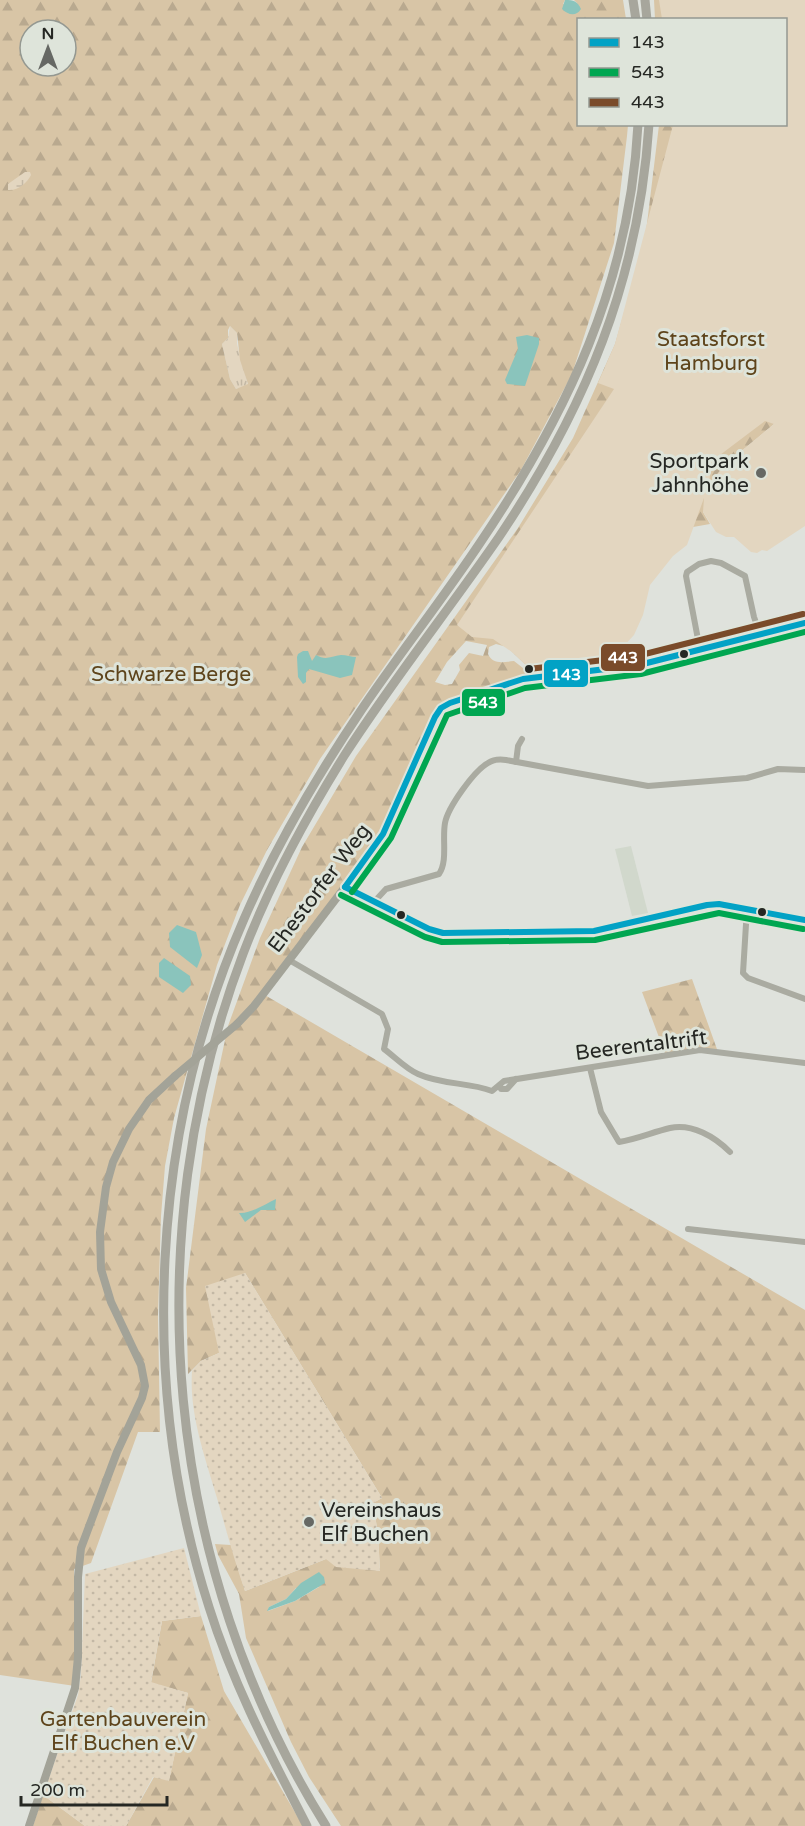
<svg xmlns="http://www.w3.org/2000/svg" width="805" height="1826" viewBox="0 0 805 1826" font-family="'Varela Round',sans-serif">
  <defs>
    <pattern id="grass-tufts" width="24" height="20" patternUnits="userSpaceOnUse" patternTransform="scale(1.5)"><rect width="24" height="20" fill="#e3d6c0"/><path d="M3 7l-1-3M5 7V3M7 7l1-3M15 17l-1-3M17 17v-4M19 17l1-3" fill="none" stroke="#c3b8a5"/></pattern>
    <pattern id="forest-firs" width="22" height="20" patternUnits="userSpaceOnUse" patternTransform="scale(1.5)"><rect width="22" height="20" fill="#d8c5a6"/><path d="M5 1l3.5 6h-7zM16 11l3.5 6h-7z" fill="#b9a98f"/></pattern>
    <pattern id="wetland-marsh" width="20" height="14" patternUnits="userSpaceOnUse" patternTransform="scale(1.5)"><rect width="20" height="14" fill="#e3d6c0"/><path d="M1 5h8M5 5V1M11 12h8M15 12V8" fill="none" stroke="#c3b8a5"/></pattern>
    <pattern id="garden-dots" width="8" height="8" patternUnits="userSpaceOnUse" patternTransform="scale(1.5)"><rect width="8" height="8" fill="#e3d6c0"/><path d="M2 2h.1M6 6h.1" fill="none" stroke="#c3b8a5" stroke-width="1.8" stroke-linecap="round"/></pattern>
  </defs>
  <rect width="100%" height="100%" fill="#dfe2dc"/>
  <path fill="#d1d8cc" d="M631 846 648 913 632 916 615 849Z"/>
  <path fill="url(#grass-tufts)" d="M230 326 237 333V344L248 385 236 389 230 379 222 344 228 338Z"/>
  <g fill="url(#forest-firs)" fill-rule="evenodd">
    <path d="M0 0H565L563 4 577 3 574 0H623L626 19 578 20V124L628 125 627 136 614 243 572 374 521 470 320 759 267 850 240 905 217 965 174 1118 165 1166 161 1216 158 1315 160 1432H138L91 1563 74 1569 75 1686 0 1675ZM30 30H66V66H30ZM230 326 237 333 240 360 248 384 236 389 230 379 222 344 228 338V330Z"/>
    <path d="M654 0H805V392L779 420 727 463 703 512 710 524 693 527 688 538 647 579 612 650 616 659 533 672 507 647 496 644 489 647 488 654C493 665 503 662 514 661L523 668 526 674 454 699 436 708 378 837 263 994 805 1310V1826H341L309 1777 291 1742 246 1638 239 1594 218 1555 215 1544 231 1545 245 1591 326 1559 380 1571 378 1534 373 1503 382 1498 245 1273 219 1353 201 1361 188 1374 186 1288 206 1129 228 1026 260 938 302 847 356 756 518 528 573 438 615 344 645 240 659 125 786 124V20L655 19ZM466 641 487 645 483 656 469 653 459 665 460 670 452 684 445 685 435 682 447 662ZM319 1587 295 1601 268 1611 269 1607 286 1599 296 1588Z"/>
    <path d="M692 979 718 1052 705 1050 666 1056 642 992Z"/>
    <path d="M201 1616 224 1691 303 1826H126L154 1777 169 1780 188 1693 151 1683 162 1621Z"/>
    <path d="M43 1795 85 1826H33Z"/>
  </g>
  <path fill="url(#wetland-marsh)" d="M25 172H30L31 175C27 183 18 191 8 190V184Z"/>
  <path fill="#e3d6c0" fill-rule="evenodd" d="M659 0H805V526L767 551 762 550 757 553 751 552 734 537H726L716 532 703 512 704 498 687 545 673 556 650 585 643 615 634 635 622 648 612 650 616 659 533 670 529 672 527 666 512 652 493 639 472 637 457 625 614 389 598 383 615 344 673 125 786 124V20L662 19ZM765 421 774 424 727 463 709 483 712 461Z"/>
  <g fill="url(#garden-dots)">
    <path d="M245 1273 382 1498 373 1503 378 1534 380 1571 336 1567 326 1559 245 1591C234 1560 226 1529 217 1498 205 1457 189 1414 192 1371L201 1361 219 1353 205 1286Z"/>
    <path d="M184 1548 201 1616 162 1621 151 1682 188 1693 169 1781 153 1777 126 1826H85L43 1795 78 1695 81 1675 85 1574Z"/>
  </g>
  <g fill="#8ac4bc">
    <path d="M565 0C574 0 577 1 581 9 576 17 568 15 562 9Z"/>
    <path d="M527 335 539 338V344L525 386 507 384 505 380 518 349 516 337Z"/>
    <path d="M303 651H308L312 661 316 655C326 661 331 656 341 655 346 655 352 657 356 657L352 675 340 678 309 669 306 673V682L303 684 298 677 297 657 298 654Z"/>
    <path d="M177 925 196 932 202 955 197 968 170 947 169 933Z"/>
    <path d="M164 958 190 976 191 985 183 993 159 977V963Z"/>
    <path d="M276 1199 275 1210H261L245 1222 239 1213C251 1214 265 1204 276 1199Z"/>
    <path d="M319 1572 324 1577 325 1583 295 1601 267 1611 269 1607 286 1599 301 1583Z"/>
  </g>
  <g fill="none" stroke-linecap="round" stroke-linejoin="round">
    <g stroke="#aaaba1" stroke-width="6">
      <path d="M700 650 686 576 687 572 699 564 711 561 721 563 745 576 754 617 760 634"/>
      <path d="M516 762 518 746 522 739"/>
      <path d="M345 887 429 929 443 933 594 931 707 905 719 904 805 920"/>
      <path d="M374 902 386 889 439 874C448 861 442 839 445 823 448 807 474 771 488 763 494 759 500 759 506 760L648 786 747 778 778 769 805 770"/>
      <path d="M747 908 743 973 748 978 805 999"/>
      <path d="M289 960 382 1014 388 1029 384 1049C395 1057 406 1069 418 1074 442 1085 468 1082 492 1091L504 1081 700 1050 805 1063"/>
      <path d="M590 1068 601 1112 619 1142C637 1139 653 1132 670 1128 692 1123 715 1137 730 1152"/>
      <path d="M500 1086 501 1089H507L516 1079"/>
      <path d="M688 1229 805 1242"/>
    </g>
    <g stroke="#a3a398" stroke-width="8">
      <path d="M237 1024 254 1006 345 887 383 834 435 717 441 708 450 703 523 679 639 665 805 623"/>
      <path d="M29 1826 75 1688 78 1657V1577L81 1548 117 1452 142 1398 145 1386 141 1365 111 1302 101 1269 100 1232 106 1187 113 1162 129 1129 149 1100 175 1076"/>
    </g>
    <g stroke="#a7a69c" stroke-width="9">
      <path d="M633 0 636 20"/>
      <path d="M645 0 647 20"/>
      <path d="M307 1826C270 1754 233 1684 209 1607 138 1385 151 1132 244 919 276 845 317 776 362 709 400 653 442 600 480 543 567 414 630 283 638 124"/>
      <path d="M326 1826C164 1567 135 1239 243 954 269 885 305 819 344 756 392 681 448 611 499 537 585 409 639 280 649 124"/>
    </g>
    <path stroke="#a3a398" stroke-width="8" d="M175 1076 237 1024"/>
    <defs>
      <g id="bus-1">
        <path d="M345 887 383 834 435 717 441 708 450 703 523 679 639 665 805 623"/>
        <path d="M345 887 429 929 443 933 594 931 707 905 719 904 805 920"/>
      </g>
      <g id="bus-2">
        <path d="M352 892 391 838 447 715 525 688 641 674 805 632"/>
        <path d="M341 895 425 937 442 942 595 940 719 913 803 929"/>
      </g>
      <path id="bus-3" d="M529 669 637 656 803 614"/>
    </defs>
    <use href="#bus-1" stroke="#dee4da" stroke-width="10"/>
    <use href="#bus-2" stroke="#dee4da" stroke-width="10"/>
    <use href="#bus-3" stroke="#dee4da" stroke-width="10"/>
    <use href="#bus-1" stroke="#02a2c5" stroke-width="6"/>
    <use href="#bus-2" stroke="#00a651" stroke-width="6"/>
    <use href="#bus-3" stroke="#7a4b2a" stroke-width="6"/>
  </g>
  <g fill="#666864" stroke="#dee4da" stroke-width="2">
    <circle cx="761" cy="473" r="6"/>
    <circle cx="309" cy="1522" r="6"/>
  </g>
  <g fill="#252723" stroke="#dee4da" stroke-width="2">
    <circle cx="684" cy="654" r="5"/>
    <circle cx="529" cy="669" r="5"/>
    <circle cx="762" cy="912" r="5"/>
    <circle cx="401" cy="915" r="5"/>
  </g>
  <g text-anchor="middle" stroke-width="6" stroke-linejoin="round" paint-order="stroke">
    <g font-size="21" fill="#5e441b" stroke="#dee4da">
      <text x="711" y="346">Staatsforst<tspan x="711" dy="24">Hamburg</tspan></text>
      <text x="171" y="681">Schwarze Berge</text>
      <text x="123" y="1726">Gartenbauverein<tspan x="123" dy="24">Elf Buchen e.V</tspan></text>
    </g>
    <g font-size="21" fill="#252723" stroke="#dee4da" text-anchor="end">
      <text x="749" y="468">Sportpark<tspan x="749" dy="24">Jahnhöhe</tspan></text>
      <text x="321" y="1517" text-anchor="start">Vereinshaus<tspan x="321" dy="24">Elf Buchen</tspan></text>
    </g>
    <g font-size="21" fill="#252723" stroke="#dee4da">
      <text transform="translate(319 888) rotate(-53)" y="7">Ehestorfer Weg</text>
      <text transform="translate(641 1045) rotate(-7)" y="7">Beerentaltrift</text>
    </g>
  </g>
  <g stroke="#dee4da" stroke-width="2">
    <rect x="600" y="643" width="46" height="29" rx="6" fill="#7a4b2a"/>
    <rect x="543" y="659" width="46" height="29" rx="6" fill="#02a2c5"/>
    <rect x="461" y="688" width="45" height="29" rx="6" fill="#00a651"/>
  </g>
  <g font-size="16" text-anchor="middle" font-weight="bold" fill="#fff">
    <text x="623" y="663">443</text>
    <text x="566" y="680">143</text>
    <text x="483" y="708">543</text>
  </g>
  <rect x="577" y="18" width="210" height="108" fill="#dee4da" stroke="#949891" stroke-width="1.5"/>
  <rect x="589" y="38" width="30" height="9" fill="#02a2c5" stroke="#949891" stroke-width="1.5"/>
  <text x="631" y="48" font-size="18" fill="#252723">143</text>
  <rect x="589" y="68" width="30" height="9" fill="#00a651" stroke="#949891" stroke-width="1.5"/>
  <text x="631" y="78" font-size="18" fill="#252723">543</text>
  <rect x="589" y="98" width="30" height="9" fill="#7a4b2a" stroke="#949891" stroke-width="1.5"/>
  <text x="631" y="108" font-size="18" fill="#252723">443</text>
  <g transform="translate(48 48)"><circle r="28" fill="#dee4da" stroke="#949891" stroke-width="1.5"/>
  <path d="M0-4.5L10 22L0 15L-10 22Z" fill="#666864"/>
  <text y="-9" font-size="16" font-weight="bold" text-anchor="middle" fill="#252723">N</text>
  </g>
  <path d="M21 1796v9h146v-9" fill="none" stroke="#252723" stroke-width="3"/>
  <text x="30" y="1796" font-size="18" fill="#252723" stroke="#dee4da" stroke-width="4.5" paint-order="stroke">200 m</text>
</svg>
